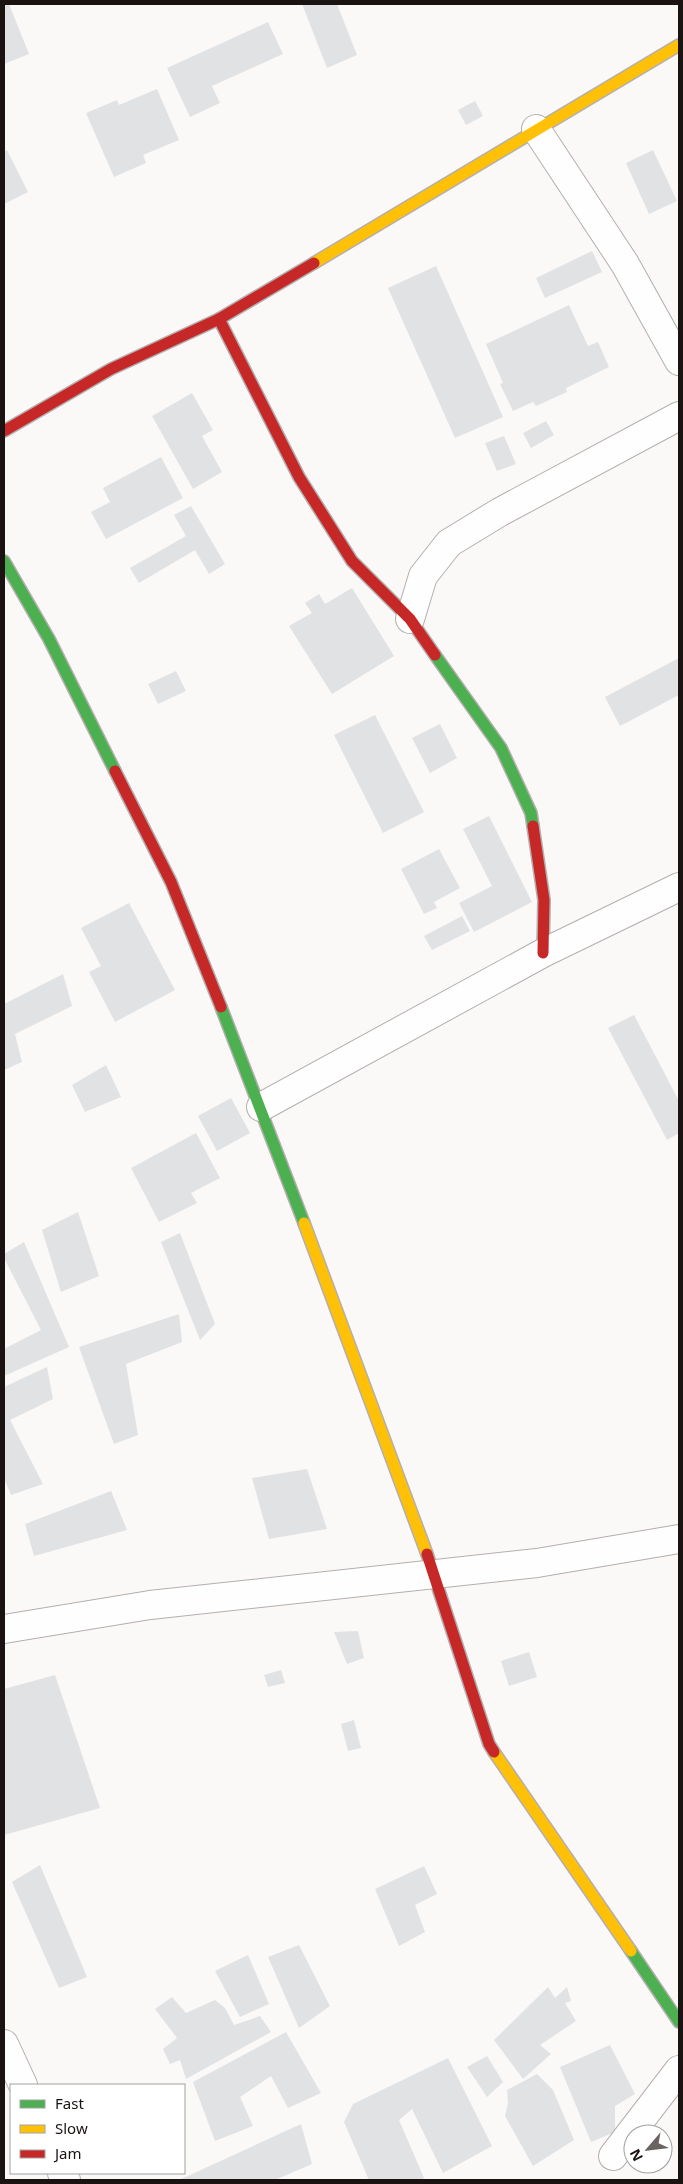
<svg xmlns="http://www.w3.org/2000/svg" width="683" height="2184" viewBox="0 0 683 2184" font-family="'Noto Sans',sans-serif">
  <rect width="100%" height="100%" fill="#fbf9f8"/>
  <g fill="#e1e2e4">
    <path d="M4 4H9L29 54 4 64Z"/>
    <path d="M302 4H337L357 55 327 68Z"/>
    <path d="M268 22 283 54 212 86 220 103 190 117 167 68Z"/>
    <path d="M157 89 179 140 143 155 146 163 114 177 86 113 117 100 119 105Z"/>
    <path d="M475 101 483 116 466 125 458 110Z"/>
    <path d="M7 150 28 192 4 204V152Z"/>
    <path d="M653 150 677 201 649 214 626 163Z"/>
    <path d="M592 251 602 272 545 298 536 278Z"/>
    <path d="M436 266 503 417 455 438 388 288Z"/>
    <path d="M569 305 588 346 598 342 609 367 566 388 567 392 536 406 533 402 513 411 500 384 503 383 486 344Z"/>
    <path d="M192 393 213 430 202 436 222 472 193 489 152 416Z"/>
    <path d="M546 421 554 435 531 448 523 433Z"/>
    <path d="M504 436 516 464 497 471 485 443Z"/>
    <path d="M161 457 183 498 106 539 91 512 110 502 103 488Z"/>
    <path d="M191 506 225 564 209 574 195 550 139 583 130 568 186 536 174 515Z"/>
    <path d="M352 588 394 656 332 694 289 626 312 613 305 603 319 594 325 604Z"/>
    <path d="M679 658V695L620 726 605 697Z"/>
    <path d="M176 671 186 691 158 704 148 684Z"/>
    <path d="M375 715 424 812 383 833 334 735Z"/>
    <path d="M440 724 457 758 430 773 412 738Z"/>
    <path d="M489 816 532 902 474 932 459 903 492 886 463 829Z"/>
    <path d="M439 849 460 888 434 902 437 908 424 914 401 869Z"/>
    <path d="M129 903 175 990 115 1022 89 972 101 966 81 928Z"/>
    <path d="M462 916 470 931 432 950 424 936Z"/>
    <path d="M63 974 72 1006 15 1034 22 1062 4 1070V1004Z"/>
    <path d="M634 1015 679 1101V1133L667 1140 608 1028Z"/>
    <path d="M106 1065 121 1097 85 1112 72 1085Z"/>
    <path d="M231 1098 250 1133 217 1151 198 1116Z"/>
    <path d="M196 1133 220 1178 191 1193 197 1203 159 1222 131 1168Z"/>
    <path d="M78 1212 99 1276 61 1292 42 1230Z"/>
    <path d="M180 1233 215 1324 200 1340 161 1242Z"/>
    <path d="M24 1242 69 1347 4 1376V1349L41 1330 4 1258V1254Z"/>
    <path d="M179 1314 182 1342 126 1364 138 1435 114 1444 79 1347Z"/>
    <path d="M47 1367 53 1399 10 1420 43 1484 11 1495 4 1478V1387Z"/>
    <path d="M307 1469 327 1529 269 1539 252 1478Z"/>
    <path d="M111 1491 127 1530 34 1556 25 1524Z"/>
    <path d="M358 1631 364 1658 347 1664 334 1632Z"/>
    <path d="M529 1652 537 1677 509 1686 501 1661Z"/>
    <path d="M281 1670 285 1683 268 1687 264 1675Z"/>
    <path d="M55 1675 100 1808 4 1835V1689Z"/>
    <path d="M354 1720 361 1748 348 1751 341 1724Z"/>
    <path d="M40 1865 87 1977 59 1988 12 1882Z"/>
    <path d="M424 1866 437 1894 415 1905 425 1932 399 1946 375 1889Z"/>
    <path d="M299 1945 330 2006 299 2028 268 1957Z"/>
    <path d="M248 1955 269 2004 240 2017 215 1971Z"/>
    <path d="M548 1987 555 1998 567 1987 571 2001 565 2003 576 2021 540 2045 551 2054 523 2079 494 2040Z"/>
    <path d="M172 1997 186 2013 215 2000 225 2008 234 2025 260 2016 271 2032 186 2079 180 2060 170 2064 163 2049 177 2038 155 2009Z"/>
    <path d="M286 2032 321 2093 288 2108 271 2076 240 2097 253 2126 215 2141 193 2082Z"/>
    <path d="M610 2045 635 2094 615 2106V2132L591 2142 560 2067Z"/>
    <path d="M487 2056 503 2082 487 2097 467 2067Z"/>
    <path d="M448 2058 492 2146 443 2173 412 2109 399 2120 424 2178 421 2180H369L344 2122 353 2104Z"/>
    <path d="M537 2074 553 2090 574 2140 533 2166 505 2116 508 2103 507 2090Z"/>
    <path d="M301 2124 312 2164 275 2180H179Z"/>
  </g>
  <g fill="none" stroke-linecap="round" stroke-linejoin="round">
    <defs>
      <g id="street">
        <path d="M536 129 625 264 679 361"/>
        <path d="M410 619 423 576 449 543 500 512 679 416"/>
        <path d="M261 1107 543 953 679 887"/>
        <path d="M4 1629 150 1605 537 1563 679 1539"/>
        <path d="M4 2044 23 2085"/>
        <path d="M613 2156 679 2070"/>
        <path d="M62 2173 66 2180"/>
      </g>
      <g id="fast">
        <path d="M4 561 49 639 115 771"/>
        <path d="M435 655 501 748 531 813 533 826"/>
        <path d="M221 1007 304 1223"/>
        <path d="M631 1951 679 2022"/>
      </g>
      <g id="slow">
        <path d="M314 263 679 45"/>
        <path d="M304 1223 427 1554"/>
        <path d="M494 1752 631 1951"/>
      </g>
      <g id="jam">
        <path d="M219 319 299 477 352 561 410 619 435 655"/>
        <path d="M4 431 111 369 219 319 314 263"/>
        <path d="M115 771 171 882 221 1007"/>
        <path d="M533 826 544 900 543 953"/>
        <path d="M427 1554 489 1744 494 1752"/>
      </g>
    </defs>
    <use href="#street" stroke="#b4afae" stroke-width="30"/>
    <use href="#fast" stroke="#b4afae" stroke-width="14"/>
    <use href="#slow" stroke="#b4afae" stroke-width="14"/>
    <use href="#jam" stroke="#b4afae" stroke-width="14"/>
    <use href="#street" stroke="#fefefe" stroke-width="28"/>
    <use href="#fast" stroke="#4caf50" stroke-width="11"/>
    <use href="#slow" stroke="#ffc107" stroke-width="11"/>
    <use href="#jam" stroke="#c62828" stroke-width="11"/>
  </g>
  <rect width="683" height="2184" fill="none" stroke="#1a1311" stroke-width="10"/>
  <rect x="10" y="2084" width="175" height="90" fill="#ffffff" stroke="#a3a1a0"/>
  <rect x="20" y="2100" width="25" height="8" fill="#4caf50" stroke="#a3a1a0"/>
  <text x="55" y="2109" font-size="15" fill="#1a1311">Fast</text>
  <rect x="20" y="2125" width="25" height="8" fill="#ffc107" stroke="#a3a1a0"/>
  <text x="55" y="2134" font-size="15" fill="#1a1311">Slow</text>
  <rect x="20" y="2150" width="25" height="8" fill="#c62828" stroke="#a3a1a0"/>
  <text x="55" y="2159" font-size="15" fill="#1a1311">Jam</text>
  <g transform="translate(648 2149) rotate(242)"><circle r="24" fill="#ffffff" stroke="#a3a1a0"/>
  <path d="M0-4L9 19L0 12L-9 19Z" fill="#696462"/>
  <text y="-8" font-size="14" font-weight="bold" text-anchor="middle" fill="#1a1311">N</text>
  </g>
</svg>
